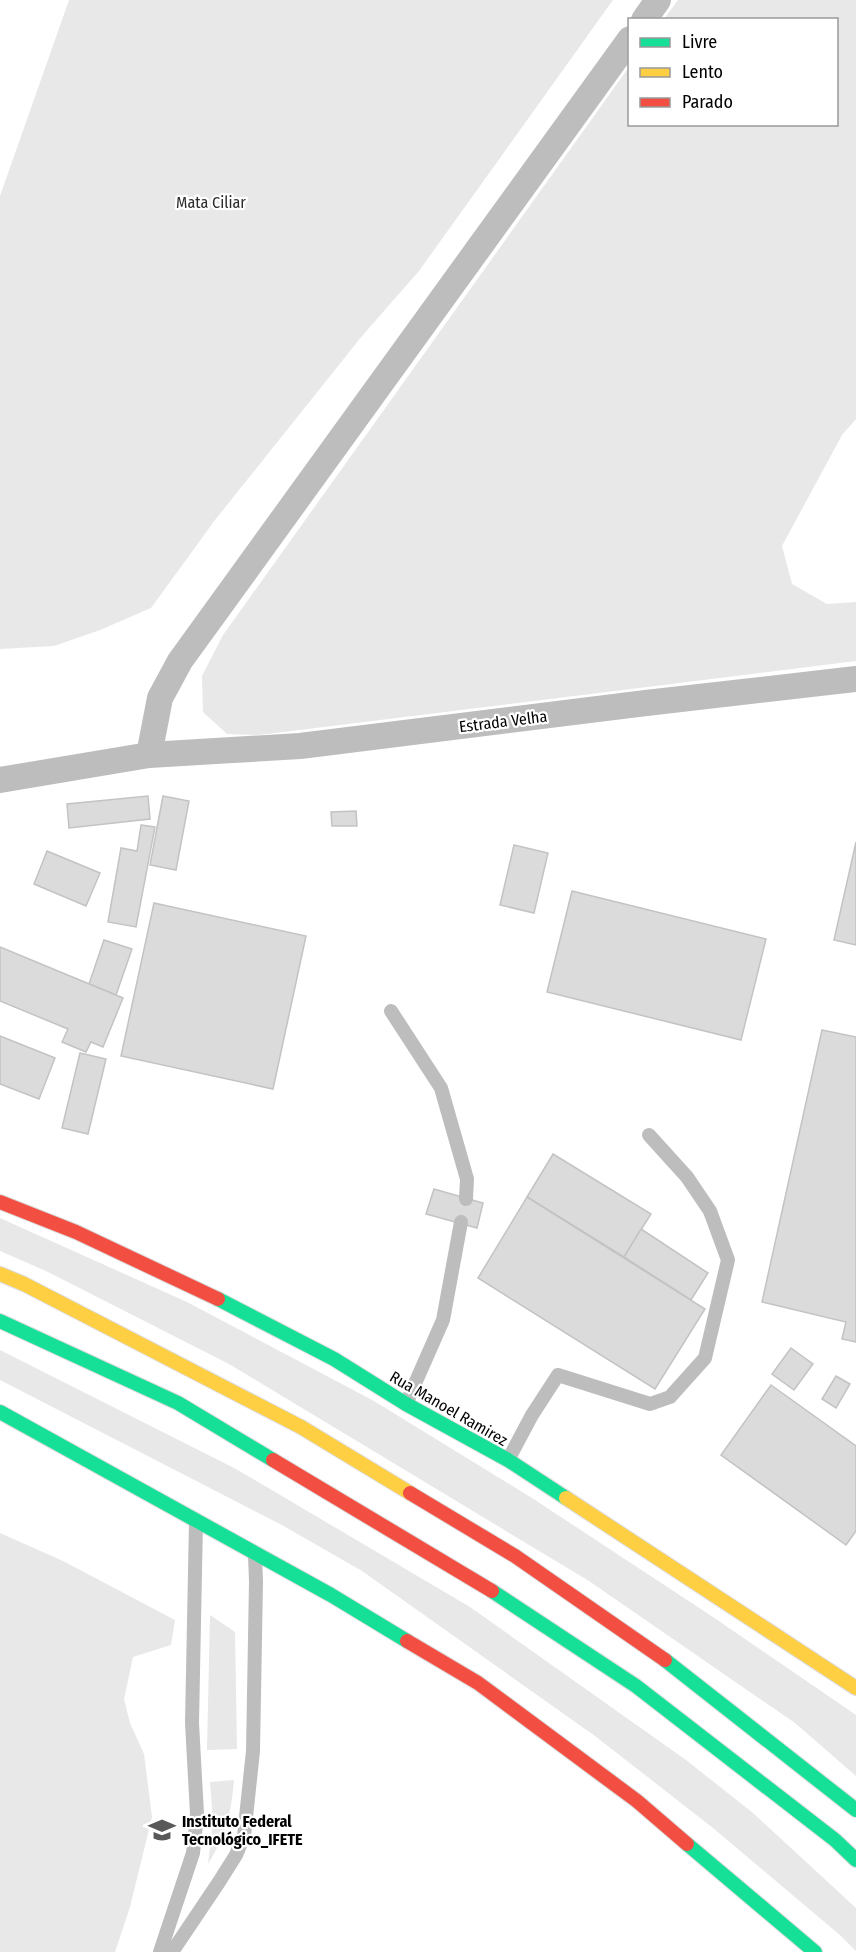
<svg xmlns="http://www.w3.org/2000/svg" width="856" height="1952" viewBox="0 0 856 1952" font-family="'Fira Sans Condensed',sans-serif">
  <rect width="100%" height="100%" fill="#fff"/>
  <g fill="#e8e8e8">
    <path d="M69 0H613L419 271 362 336 215 520 151 608 100 630 54 646 0 649V196Z"/>
    <path d="M678 0H856V419L842 435 782 546 792 584 827 604 856 602V661L259 735 227 734 203 712 202 676 223 635 629 67 630 124H836V20L664 19Z"/>
    <path d="M0 1218 187 1302 374 1401 532 1498 713 1617 856 1715V1776L795 1723 589 1581 229 1364 46 1271 0 1251Z"/>
    <path d="M0 1350 236 1469 470 1607 686 1760 753 1813 856 1908V1951L841 1936 713 1828 595 1736 362 1571 280 1524 0 1380Z"/>
    <path d="M0 1533 63 1561 175 1620 171 1645 133 1657 124 1699 130 1723 144 1754 152 1817 130 1907 115 1952H0Z"/>
    <path d="M210 1615 235 1632 237 1749 207 1750Z"/>
    <path d="M234 1780C231 1814 226 1835 208 1864L213 1821 210 1782Z"/>
  </g>
  <g fill="#dbdbdb" stroke="#c3c3c3" stroke-width="1.5">
    <path d="M148 796 150 819 69 828 67 804Z"/>
    <path d="M163 796 189 801 176 870 150 865Z"/>
    <path d="M356 811 357 826H332L331 812Z"/>
    <path d="M141 825 155 827 136 927 108 922 121 848 137 851Z"/>
    <path d="M856 842V945L834 940Z"/>
    <path d="M514 845 548 853 534 913 500 905Z"/>
    <path d="M47 851 100 873 86 906 34 884Z"/>
    <path d="M572 891 766 939 741 1040 547 992Z"/>
    <path d="M154 903 306 936 273 1089 121 1056Z"/>
    <path d="M104 940 132 949 116 995 89 984Z"/>
    <path d="M0 947 123 998 103 1047 91 1042 86 1052 62 1042 68 1029 0 1001Z"/>
    <path d="M822 1030 856 1037V1342L842 1339 846 1322 762 1302Z"/>
    <path d="M0 1036 55 1058 39 1099 0 1084Z"/>
    <path d="M80 1053 106 1059 88 1134 62 1128Z"/>
    <path d="M553 1154 651 1214 624 1257 527 1197Z"/>
    <path d="M434 1189 483 1203 477 1228 426 1214Z"/>
    <path d="M527 1197 705 1309 655 1389 478 1278Z"/>
    <path d="M641 1229 708 1273 691 1300 624 1257Z"/>
    <path d="M791 1348 813 1364 794 1390 772 1374Z"/>
    <path d="M836 1376 850 1384 836 1408 822 1399Z"/>
    <path d="M771 1385 856 1446V1531L846 1545 721 1455Z"/>
  </g>
  <g fill="none" stroke-linecap="round" stroke-linejoin="round">
    <defs>
      <g id="fast">
        <path d="M218 1299 334 1359 406 1404 508 1460 566 1498"/>
        <path d="M0 1321 178 1403 273 1460"/>
        <path d="M0 1412 331 1595 407 1641"/>
        <path d="M492 1591 636 1686 835 1840 856 1860"/>
        <path d="M665 1660 856 1810"/>
        <path d="M687 1844 815 1952"/>
      </g>
      <g id="slow">
        <path d="M0 1274 24 1284 301 1427 410 1493"/>
        <path d="M566 1498 856 1688"/>
      </g>
      <g id="jam">
        <path d="M0 1202 76 1232 218 1299"/>
        <path d="M273 1460 492 1591"/>
        <path d="M410 1493 515 1556 665 1660"/>
        <path d="M407 1641 478 1683 637 1801 687 1844"/>
      </g>
    </defs>
    <use href="#fast" stroke="#dbdbdb" stroke-width="16"/>
    <use href="#slow" stroke="#dbdbdb" stroke-width="16"/>
    <use href="#jam" stroke="#dbdbdb" stroke-width="16"/>
    <g stroke="#bdbdbd" stroke-width="14">
      <path d="M391 1011 441 1088 467 1179 466 1199"/>
      <path d="M406 1404 443 1320 461 1222"/>
      <path d="M508 1460 532 1415 558 1375 650 1404 670 1397 705 1358 728 1260 710 1211 687 1177 649 1135"/>
      <path d="M160 1952 193 1853 197 1814 192 1723 196 1521"/>
      <path d="M172 1952 219 1882 236 1855 244 1836 253 1751 256 1581 255 1556"/>
    </g>
    <g stroke="#bdbdbd" stroke-width="26">
      <path d="M644 20 658 0"/>
      <path d="M149 755 160 698 180 661 630 39"/>
      <path d="M0 780 149 755 300 746 646 703 856 679"/>
    </g>
    <use href="#fast" stroke="#16e098" stroke-width="14"/>
    <use href="#slow" stroke="#ffcf43" stroke-width="14"/>
    <use href="#jam" stroke="#f24e42" stroke-width="14"/>
  </g>
  <defs>
    <symbol id="university-bare" viewBox="-9 -9 18 18"><path d="M0-5L7-2L0 1L-7-2ZM-4 1L0 2.5L4 1V4Q0 6-4 4Z" fill="#595959" stroke="#fff" stroke-width="2.5" paint-order="stroke"/></symbol>
  </defs>
  <g fill-rule="evenodd">
    <use href="#university-bare" x="143" y="1811" width="38" height="38"/>
  </g>
  <g text-anchor="middle" stroke-width="4.5" stroke-linejoin="round" paint-order="stroke">
    <g font-size="16" fill="#2c2c2c" stroke="#fff">
      <text x="211" y="208">Mata Ciliar</text>
    </g>
    <g font-size="16" fill="#000" stroke="#fff">
      <text transform="translate(503 721) rotate(-7)" y="6">Estrada Velha</text>
      <text transform="translate(449 1408) rotate(30)" y="6">Rua Manoel Ramirez</text>
    </g>
    <g font-size="16" font-weight="bold" fill="#000" stroke="#fff" text-anchor="start">
      <text x="182" y="1827">Instituto Federal<tspan x="182" dy="18">Tecnológico_IFETE</tspan></text>
    </g>
  </g>
  <rect x="628" y="18" width="210" height="108" fill="#ffffff" stroke="#999999" stroke-width="1.5"/>
  <rect x="640" y="38" width="30" height="9" fill="#16e098" stroke="#999999" stroke-width="1.5"/>
  <text x="682" y="48" font-size="18" fill="#000000">Livre</text>
  <rect x="640" y="68" width="30" height="9" fill="#ffcf43" stroke="#999999" stroke-width="1.5"/>
  <text x="682" y="78" font-size="18" fill="#000000">Lento</text>
  <rect x="640" y="98" width="30" height="9" fill="#f24e42" stroke="#999999" stroke-width="1.5"/>
  <text x="682" y="108" font-size="18" fill="#000000">Parado</text>
</svg>
